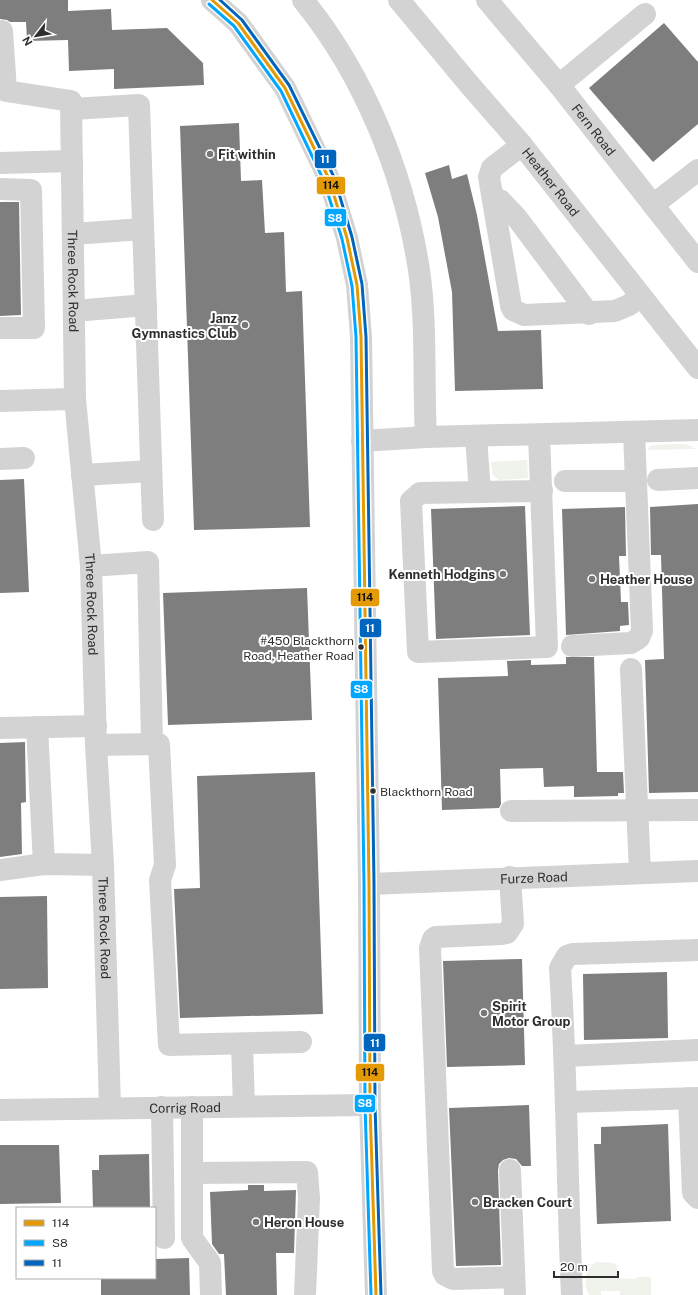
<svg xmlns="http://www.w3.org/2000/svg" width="698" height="1295" viewBox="0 0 698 1295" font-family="'Public Sans',sans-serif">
  <rect width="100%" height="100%" fill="#fff"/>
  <g fill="#eff3ec">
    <path d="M676 444H686L697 449 648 450 649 447 653 445Z"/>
    <path d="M527 460 528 478 499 480 493 475 491 462Z"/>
    <path d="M596 1262 614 1263 617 1267V1278L636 1279V1277H651V1295H620V1291H601V1295H589C583 1284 584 1270 596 1262Z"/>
  </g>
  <g fill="#7e7e7e">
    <path d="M0 0H68V11L111 9 112 30 167 28 203 63 204 85 114 89V69L69 71 68 40 27 41 26 22H10L7 20 0 19Z"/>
    <path d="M664 23 698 62V124L653 162 589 88Z"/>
    <path d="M239 123 241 181 262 180 265 233 284 232 286 292 302 291 310 527 194 530 180 126Z"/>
    <path d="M449 165 452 179 467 174 477 215 498 331 541 330 543 389 455 391 452 292 438 217 425 173Z"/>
    <path d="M0 202H19L21 315 0 316Z"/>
    <path d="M24 479 29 592 0 593V480Z"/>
    <path d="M698 504V792L649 793 645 660 664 659 661 555H651L650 507Z"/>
    <path d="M525 506 530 635 436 639 431 509Z"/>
    <path d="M625 507 626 556H619L621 602H628L629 625 620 626V631L566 635 562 509Z"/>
    <path d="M307 588 312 720 168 725 163 593Z"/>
    <path d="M566 657H594L597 772H623L624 793H618V796L574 797V786L544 787 543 768 500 769 501 804 499 808 442 810 438 678 508 676 507 661 531 660V665L566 664Z"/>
    <path d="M25 742 26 802 21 803 22 854 0 857V743Z"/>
    <path d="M315 772 323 1014 180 1018 174 889 200 888 197 776Z"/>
    <path d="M47 896 48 988 0 989V897Z"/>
    <path d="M522 959 525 1065 447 1067 443 961Z"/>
    <path d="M667 972 668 1038 584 1040 583 974Z"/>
    <path d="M529 1105 531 1166H522L516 1159 509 1158 503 1160 499 1164 498 1170 501 1265 456 1266 449 1108Z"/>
    <path d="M668 1124 671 1221 597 1224 594 1144H601V1127Z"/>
    <path d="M0 1145H59L61 1203 0 1204Z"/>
    <path d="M149 1154 150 1208H93L92 1170H99V1155Z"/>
    <path d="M248 1185H264V1191L296 1190 294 1253H276L277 1295H226L224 1254H219L212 1244 210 1192 248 1190Z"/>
    <path d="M189 1258 190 1295H101V1278H155V1259Z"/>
  </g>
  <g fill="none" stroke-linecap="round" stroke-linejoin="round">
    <g stroke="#d3d3d3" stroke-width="22">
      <path d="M212 0 238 23 285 88 329 179 347 238 357 285 361 337 369 884 370 1105 376 1295"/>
      <path d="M303 0C364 75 404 173 419 270 427 324 423 382 426 437"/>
      <path id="s1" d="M399 0 468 83 522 145 698 368"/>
      <path id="s2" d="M487 0 559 85 698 262"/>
      <path id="s3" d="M2 31 6 91 71 101 75 399 91 566 96 745 103 865 110 1108"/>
      <path d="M559 85 645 14"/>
      <path d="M72 109 139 105 153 520"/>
      <path d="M522 145 492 168 489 177 511 306 513 310 524 315 615 311 629 305 641 296"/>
      <path d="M0 163 72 161"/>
      <path d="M0 189 31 190 34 328H0"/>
      <path d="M493 198 500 200 517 218 589 314"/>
      <path d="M653 205 698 170"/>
      <path d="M73 234 143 229"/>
      <path d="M74 311 146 305"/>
      <path d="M0 401 75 399"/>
      <path d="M539 435 547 647 418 652 411 501 420 493 542 491"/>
      <path d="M476 437 480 492"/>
      <path d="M362 441 426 437 698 430"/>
      <path d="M0 459 24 458"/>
      <path d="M82 475 151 471"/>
      <path d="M658 480 698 478"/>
      <path d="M565 481H635"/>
      <path d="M91 566 148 562 152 744"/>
      <path d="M572 646 631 643 639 638 642 631 634 432"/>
      <path d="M631 669 640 872"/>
      <path d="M37 727 44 864"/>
      <path d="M0 728 96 726"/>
      <path d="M96 745 159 744 165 865 160 880 169 1045 301 1042"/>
      <path d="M511 811 698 810"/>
      <path d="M0 870 44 864 103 865"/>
      <path d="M510 877 513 924 507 933 502 934 436 937 433 939 430 948 443 1271 445 1275 453 1279 514 1277"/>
      <path id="s4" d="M369 884 698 871"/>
      <path d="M242 1045 244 1106"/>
      <path d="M566 1056 698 1050"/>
      <path d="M689 1098 693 1193 698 1198"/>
      <path d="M567 1102 698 1098"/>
      <path d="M162 1107 164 1238"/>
      <path d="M192 1107V1238L210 1263 211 1295"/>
      <path id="s5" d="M0 1110 370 1105"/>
      <path d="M510 1170 515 1295"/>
      <path d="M192 1173 307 1172 309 1198 305 1295"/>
      <path d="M572 1295C567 1186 567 1077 560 968L567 956 573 954 698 950"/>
    </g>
    <defs>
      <path id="bus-1" d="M212 0 238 23 285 88 329 179 347 238 357 285 361 337 369 884 370 1105 376 1295"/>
      <path id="bus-2" d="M209 4 234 26 281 91 324 181 342 239 352 286 356 337 364 884 365 1105 371 1295"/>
      <path id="bus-3" d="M220 0 242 20 289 85 334 177 352 237 362 284 366 337 374 884 375 1105 381 1295"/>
    </defs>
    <use href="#bus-1" stroke="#fff" stroke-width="6"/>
    <use href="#bus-2" stroke="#fff" stroke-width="6"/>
    <use href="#bus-3" stroke="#fff" stroke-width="6"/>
    <use href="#bus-1" stroke="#e39a05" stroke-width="3"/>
    <use href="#bus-2" stroke="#00a6ff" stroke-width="3"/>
    <use href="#bus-3" stroke="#0065bd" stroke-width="3"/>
  </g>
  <g fill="#777" stroke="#fff" stroke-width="1.5">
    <circle cx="210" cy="154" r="4"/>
    <circle cx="245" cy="325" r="4"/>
    <circle cx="503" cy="574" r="4"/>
    <circle cx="592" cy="579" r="4"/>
    <circle cx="484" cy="1013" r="4"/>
    <circle cx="475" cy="1202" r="4"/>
    <circle cx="256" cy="1222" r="4"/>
  </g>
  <g fill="#2e2e2e" stroke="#fff" stroke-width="1.5">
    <circle cx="361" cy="647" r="3.5"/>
    <circle cx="373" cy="791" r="3.5"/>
  </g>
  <g text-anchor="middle" stroke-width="4" stroke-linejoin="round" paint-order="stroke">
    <g font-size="12" fill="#2e2e2e" stroke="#fff" text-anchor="end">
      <text x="354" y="645">#450 Blackthorn<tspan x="354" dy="15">Road, Heather Road</tspan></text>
      <text x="380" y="796" text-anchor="start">Blackthorn Road</text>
    </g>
    <g font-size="13" fill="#2e2e2e" stroke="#fff">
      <text dy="5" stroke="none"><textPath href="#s2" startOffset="168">Fern Road</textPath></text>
      <text dy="5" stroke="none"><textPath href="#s1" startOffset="237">Heather Road</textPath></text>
      <text dy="5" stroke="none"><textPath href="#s3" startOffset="306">Three Rock Road</textPath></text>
      <text dy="5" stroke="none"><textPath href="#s3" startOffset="630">Three Rock Road</textPath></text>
      <text dy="5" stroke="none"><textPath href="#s4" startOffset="165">Furze Road</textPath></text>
      <text dy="5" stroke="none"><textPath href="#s3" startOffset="954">Three Rock Road</textPath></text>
      <text dy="5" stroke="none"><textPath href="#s5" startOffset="185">Corrig Road</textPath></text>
    </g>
    <g font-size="13" font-weight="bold" fill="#2e2e2e" stroke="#fff" text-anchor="start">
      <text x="218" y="159">Fit within</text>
      <text x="237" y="323" text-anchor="end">Janz<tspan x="237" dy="15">Gymnastics Club</tspan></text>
      <text x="495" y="579" text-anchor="end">Kenneth Hodgins</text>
      <text x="600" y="584">Heather House</text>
      <text x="492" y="1011">Spirit<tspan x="492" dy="15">Motor Group</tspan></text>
      <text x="483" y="1207">Bracken Court</text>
      <text x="264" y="1227">Heron House</text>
    </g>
  </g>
  <g stroke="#fff" stroke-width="1.5">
    <rect x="314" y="149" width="23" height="20" rx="4" fill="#0065bd"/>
    <rect x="316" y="176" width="30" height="19" rx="4" fill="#e39a05"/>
    <rect x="324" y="208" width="23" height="19" rx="4" fill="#00a6ff"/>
    <rect x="350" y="588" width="30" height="19" rx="4" fill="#e39a05"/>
    <rect x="359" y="618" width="23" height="20" rx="4" fill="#0065bd"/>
    <rect x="350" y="680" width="23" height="19" rx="4" fill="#00a6ff"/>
    <rect x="363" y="1033" width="23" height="19" rx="4" fill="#0065bd"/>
    <rect x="355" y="1063" width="30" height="19" rx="4" fill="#e39a05"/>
    <rect x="354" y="1094" width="22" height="19" rx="4" fill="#00a6ff"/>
  </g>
  <g font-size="11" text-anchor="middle" font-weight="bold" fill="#fff">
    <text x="325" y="163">11</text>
    <text x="335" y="222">S8</text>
    <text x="370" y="632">11</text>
    <text x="361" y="693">S8</text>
    <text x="375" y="1047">11</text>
    <text x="365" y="1107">S8</text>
  </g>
  <g font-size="11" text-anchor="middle" font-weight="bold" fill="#111">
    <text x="331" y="189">114</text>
    <text x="365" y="601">114</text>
    <text x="370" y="1076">114</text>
  </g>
  <rect x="16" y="1207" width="140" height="72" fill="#ffffff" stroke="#ababab"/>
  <rect x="24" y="1220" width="20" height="6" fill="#e39a05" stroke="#ababab"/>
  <text x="52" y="1227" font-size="12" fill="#2e2e2e">114</text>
  <rect x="24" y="1240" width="20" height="6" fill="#00a6ff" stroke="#ababab"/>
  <text x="52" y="1247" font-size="12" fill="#2e2e2e">S8</text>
  <rect x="24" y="1260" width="20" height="6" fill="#0065bd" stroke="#ababab"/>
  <text x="52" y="1267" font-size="12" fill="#2e2e2e">11</text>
  <g transform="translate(36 36) rotate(239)" stroke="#ffffff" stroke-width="3" paint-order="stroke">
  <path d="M0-3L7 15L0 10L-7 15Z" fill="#2e2e2e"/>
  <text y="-6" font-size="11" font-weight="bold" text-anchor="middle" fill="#2e2e2e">N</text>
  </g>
  <path d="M554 1271v6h64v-6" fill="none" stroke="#2e2e2e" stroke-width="2"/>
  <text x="560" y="1271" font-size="12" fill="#2e2e2e" stroke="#ffffff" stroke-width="3" paint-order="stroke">20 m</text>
</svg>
